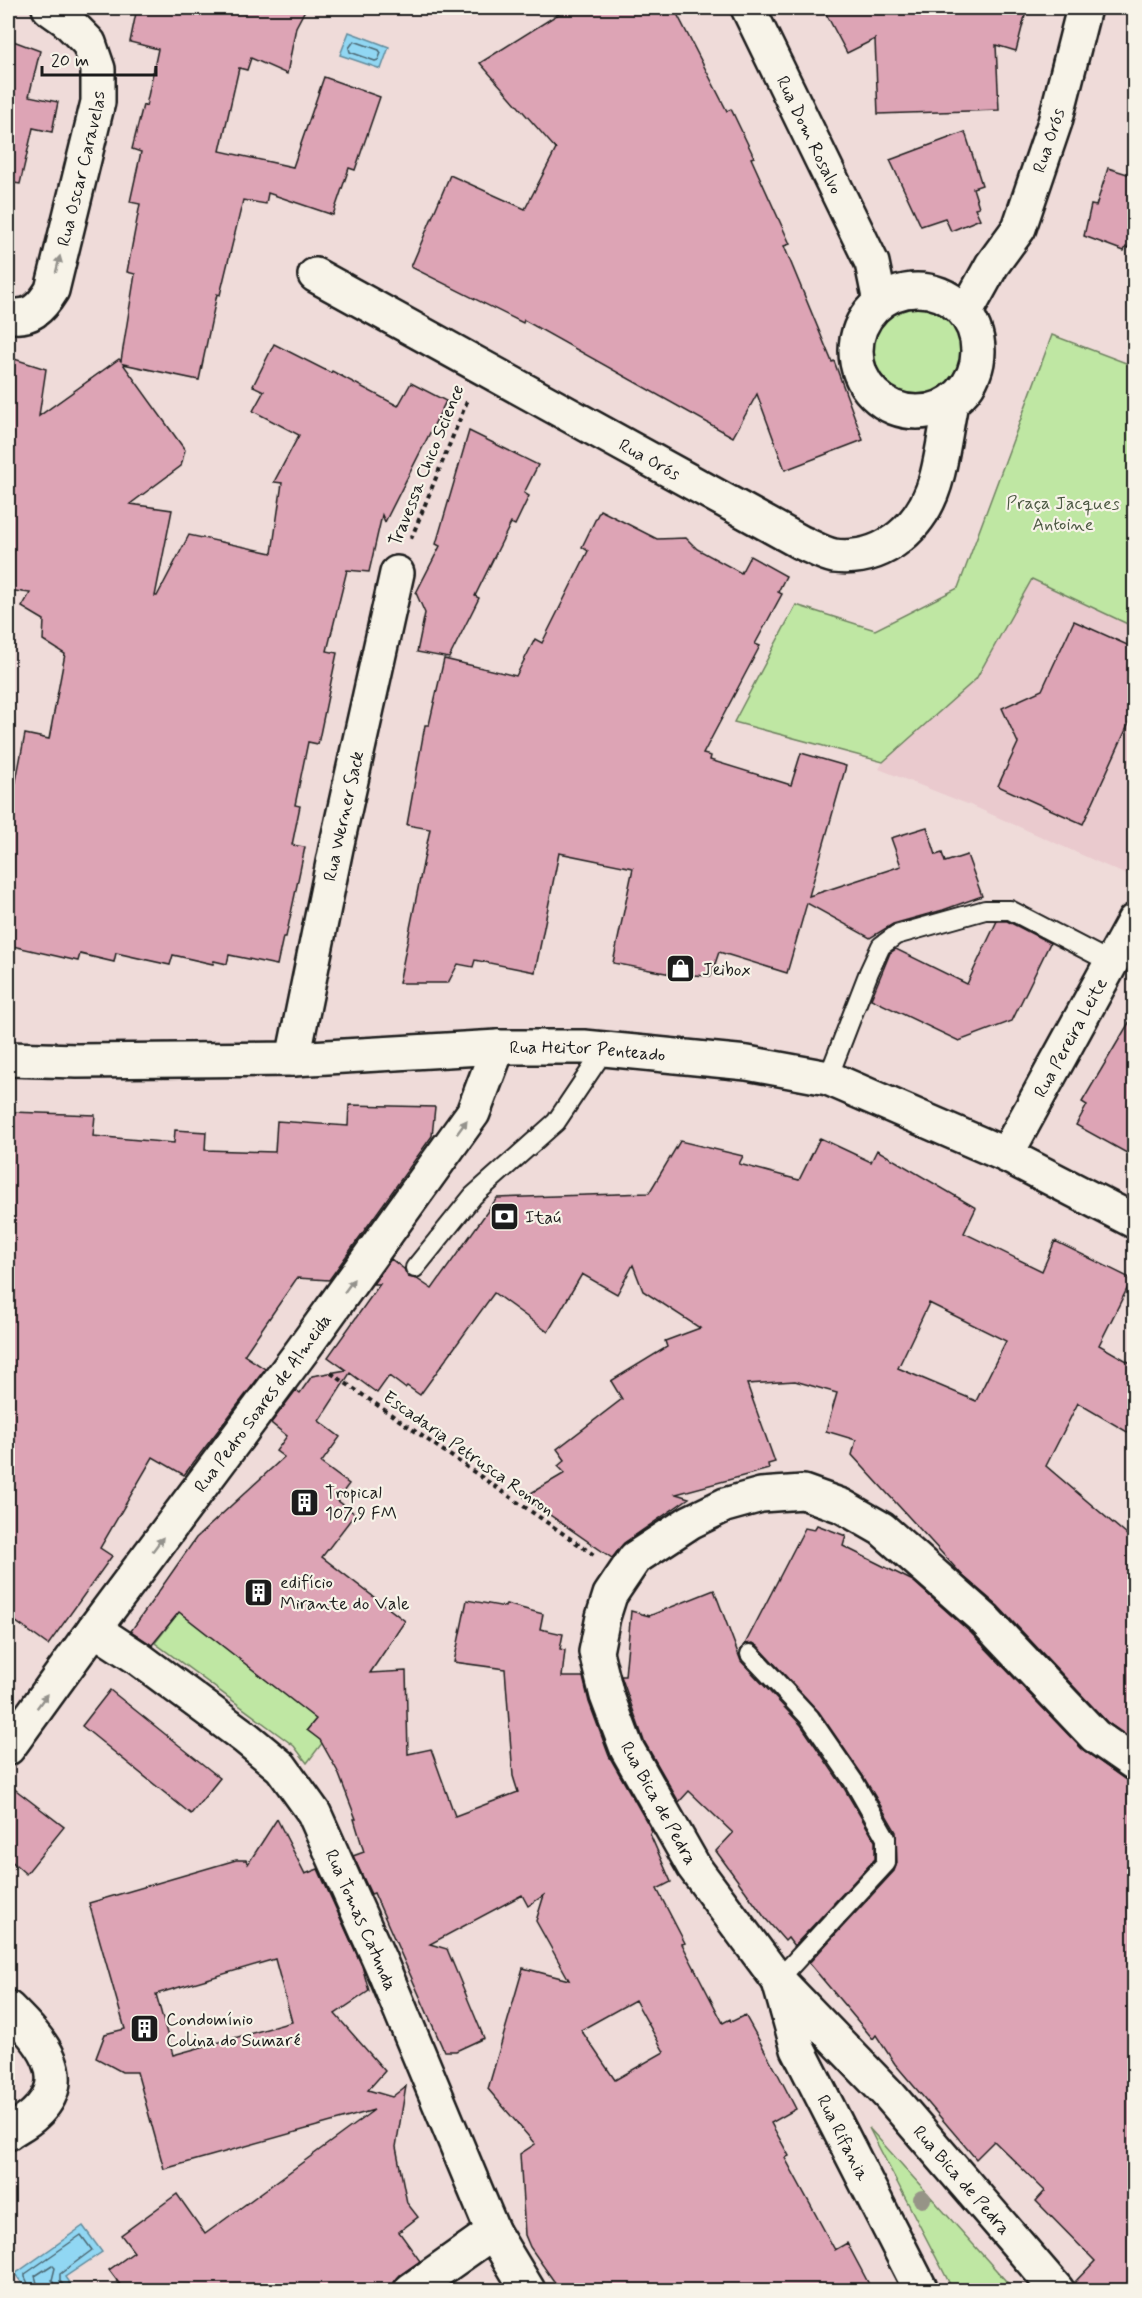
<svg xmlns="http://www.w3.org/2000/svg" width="1142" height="2298" viewBox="0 0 1142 2298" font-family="Mynerve,sans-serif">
  <rect width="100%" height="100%" fill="#efdbd9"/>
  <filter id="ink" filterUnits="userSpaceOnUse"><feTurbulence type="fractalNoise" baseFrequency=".0167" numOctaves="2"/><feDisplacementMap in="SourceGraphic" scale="12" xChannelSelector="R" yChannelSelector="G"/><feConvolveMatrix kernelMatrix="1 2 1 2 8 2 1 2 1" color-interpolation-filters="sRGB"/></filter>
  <g filter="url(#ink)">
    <path fill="#eacace" d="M1032 579 1134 627V868L1131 877 975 807 879 769 883 762 976 679Z"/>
    <g fill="#bfe7a3" stroke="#6e8260" stroke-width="1.5">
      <circle cx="916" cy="352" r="52"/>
      <path d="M1052 335 1134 366V627L1032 579 976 679 883 762 734 722 796 605 875 630 958 588Z"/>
      <path d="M179 1612 316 1719 307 1730 323 1742 307 1763 294 1746 155 1643Z"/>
      <path d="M869 2128 1014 2290H953Z"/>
    </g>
    <g fill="#91d7f3" stroke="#628c9d" stroke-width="1.5">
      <path d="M349 32 389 47 381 69 340 55Z"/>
      <path d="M83 2226 102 2252 65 2277 74 2290H27L15 2274Z"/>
    </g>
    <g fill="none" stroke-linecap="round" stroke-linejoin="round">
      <g stroke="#4b6772" stroke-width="1.5">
        <path d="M354 41 379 50 381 53 378 60 375 61 350 52 349 48Z"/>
        <path d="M31 2290 25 2277V2274L81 2235 92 2250 60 2274V2281L67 2290"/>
        <path d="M39 2290 35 2276 52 2265 55 2268 52 2280 57 2290"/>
      </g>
    </g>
    <g fill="#dda4b5" stroke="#1c1c1c" stroke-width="1.5" fill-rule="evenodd">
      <path d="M137 8H306L296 27 287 74 251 58 247 70 239 68 220 151 293 167 324 77 380 97 355 170 349 168 333 215 268 193 266 204 243 200 220 295 217 294 199 380 123 364 185 450 181 466 130 504 172 510 155 596H157L189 535 272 553 282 483 274 482 299 435 253 411 264 391 253 386 274 344 331 373 332 371 398 406 411 383 446 401 385 522 382 515 369 572 347 570 327 651 337 653 318 744 308 742 295 805 300 806 292 845 305 847 286 937H283L277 965 229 955 227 964 214 961 213 964 173 955 170 965 116 953 114 962 80 954 78 961 8 945V784L15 786 25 734 49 739 65 654 43 640 44 620 22 607 30 593 8 590V357L46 369 39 416 119 359 121 361 135 274 127 272 140 204 130 202 141 152 132 149 143 105 146 106 158 49 130 42Z"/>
      <path d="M568 8H674L727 111 731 109 754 157 751 158 790 244 784 246 832 362 834 361 863 440 785 470 757 394 733 437 524 320 523 323 411 267 450 175 525 209 556 149 480 63Z"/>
      <path d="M823 8H1027L1016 51 996 45 999 110 878 114 875 39 847 53Z"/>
      <path d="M8 39 40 51 29 96 58 102 52 132 33 128 20 184 8 182Z"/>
      <path d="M965 132 982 185 973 188 979 207 975 208 980 219 951 231 945 218 921 226 890 160Z"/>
      <path d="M1108 168 1134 176V250L1126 247 1124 251 1084 236 1091 205 1096 206Z"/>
      <path d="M469 431 538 465 524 493 529 496 515 525 511 523 475 596 479 598 449 658 417 652 425 613 416 593 440 546 436 544Z"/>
      <path d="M600 510 657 539 686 538 697 549 741 573 750 556 786 576 778 592 782 594 755 644 760 646 703 754 711 756 710 760 791 785 801 753 846 766 809 896 901 866 891 838 927 827 936 855 942 853 945 862 967 855 982 896 943 910 893 924 870 938 807 903 787 973 719 952 711 976 671 974 613 963 633 868 559 853 535 972 475 960 473 967 458 964 448 983H399L430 829 407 825 425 725H429L444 659 516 676 535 639 542 643 588 551 582 547Z"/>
      <path d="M1074 621 1134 648V712L1083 824 998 786 1018 743 1002 708 1042 690Z"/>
      <path d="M997 921H1007L1050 943 1012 1021 959 1041 871 999 890 953 896 949 967 984Z"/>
      <path d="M1134 1014V1157L1076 1125 1087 1105 1082 1102Z"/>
      <path d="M349 1105 435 1107 432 1136 329 1280 297 1278 244 1355 265 1369 184 1475 153 1457 100 1548 112 1556 48 1645 8 1616V1137L10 1138 12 1112 95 1115 93 1136 174 1143 175 1130 206 1132 205 1150 275 1152 277 1121 348 1126Z"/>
      <path d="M820 1138 871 1162 877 1150 976 1208 964 1233 1042 1271 1055 1241 1132 1279 1099 1345 1134 1365V1436L1078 1403 1046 1466 1134 1541V1741L1107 1722 998 1606 963 1576 852 1455 856 1440 826 1431 837 1393 795 1381 747 1384 775 1462 768 1464 769 1469 676 1494 689 1498 624 1543 612 1558 524 1497 565 1473 558 1466 565 1460 557 1449 622 1399 611 1381 667 1347 665 1341 700 1328 643 1291 633 1265 617 1294 582 1274 548 1332 494 1293 420 1395 407 1386 405 1388 389 1376 377 1393 350 1373 319 1421 340 1437 321 1463 349 1484 337 1500 355 1514 322 1557 405 1621 370 1673 406 1671 408 1754 431 1749 455 1816 518 1792 513 1776 505 1669 454 1662 467 1600 505 1607 506 1604 543 1614 540 1629 563 1634 560 1649 565 1650 562 1677H583L589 1702 609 1756 652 1831 650 1834 671 1882 657 1889 685 1943 682 1944 723 2023 730 2019 731 2022 745 2015 779 2076 796 2109 771 2123 789 2156 785 2158 835 2250 847 2243 872 2290H560L530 2247 525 2235 520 2154 535 2144 488 2089 523 1968 569 1980 536 1921 544 1895 528 1906 522 1895 430 1944 447 1949 484 2038 456 2051H444L374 1893 371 1894 353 1856 364 1852 354 1819H356L338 1772 320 1740 307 1730 316 1719 179 1612 152 1645 131 1631 196 1538 284 1457 276 1451 287 1436 271 1423 296 1390 300 1393 312 1376 346 1370 328 1357 380 1284H373L391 1259 404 1269 408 1277 417 1279 432 1289 497 1198 649 1193 680 1141 743 1156 739 1164 799 1180ZM929 1303 1006 1341 976 1401 898 1368ZM635 2000 664 2052 615 2080 581 2030Z"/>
      <path d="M817 1525 846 1536 843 1546 913 1581 971 1633 1082 1749 1123 1778 1134 1781V2290H1075L1074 2283 1095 2261 1036 2201 1045 2191 994 2141 976 2159 895 2064 876 2035 873 2039 809 1963 894 1871 897 1863 896 1832 863 1776 819 1712 758 1646 753 1643 745 1644 805 1528 814 1530Z"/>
      <path d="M714 1590 741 1661 801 1725 844 1788 875 1841V1859L794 1946 788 1938 785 1941 765 1918 716 1851 733 1833 689 1791 679 1802 644 1741 621 1676H625L631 1611 649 1616Z"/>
      <path d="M110 1690 220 1778 191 1814 82 1726Z"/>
      <path d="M8 1784 64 1827 26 1874 8 1858Z"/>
      <path d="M277 1819 305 1874 318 1869 362 1966 369 1991 335 2014 385 2071 368 2090 392 2097 406 2086 396 2147 407 2203 418 2217 399 2232 420 2261 400 2275 394 2282 392 2290H124L109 2270 134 2252 121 2235 177 2194 205 2234 374 2110 164 2169 137 2072H122L96 2058 105 2034 125 2029 89 1903 236 1860H246L248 1864ZM275 1959 292 2022 173 2055 156 1994Z"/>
    </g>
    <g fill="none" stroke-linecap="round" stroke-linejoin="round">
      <defs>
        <g id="service">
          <path d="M828 1078 869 972 881 946 896 935 985 910H1010L1112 963"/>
          <path d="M415 1268 473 1196 556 1122 605 1049"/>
          <path d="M750 1654 810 1718 854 1782 886 1838V1863L778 1980"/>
        </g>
        <g id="minor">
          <path id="s1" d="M748 8 872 263 880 302"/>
          <path id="s2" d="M315 275 800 542C810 546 823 554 834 556 886 562 925 524 937 476 943 453 946 427 951 403"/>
          <circle cx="917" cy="351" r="61"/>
          <path id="s3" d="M966 312 992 265 1019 228 1055 122 1084 8"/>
          <path id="s4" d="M8 315C30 320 41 308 52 290L98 102V69L89 43 66 20 49 8"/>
          <path id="s5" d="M293 1059 336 848 397 573"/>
          <path id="s6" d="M94 1629 138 1658 246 1738 281 1767 314 1813 380 1961 493 2232 528 2290"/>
          <path id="s7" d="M8 1748 94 1629 301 1352 473 1113 498 1047"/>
          <path id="s8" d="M780 1985 798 2049 921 2290"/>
          <path d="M8 2008C37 2037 77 2075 35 2114 27 2122 16 2127 8 2133"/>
          <path d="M411 2290 493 2232"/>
          <path d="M1057 2290 890 2096 778 1980 694 1867 627 1749 607 1696 596 1652 603 1617 610 1595 635 1558 690 1522 725 1505 761 1495 803 1492 842 1506 882 1529 984 1619 1095 1736 1134 1763"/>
        </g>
        <g id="tertiary">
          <path id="s9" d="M1006 1155 1134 921"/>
        </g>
        <g id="primary">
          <path id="s10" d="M8 1059 77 1061 293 1059 498 1047H584L747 1063 828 1078 1006 1155 1134 1221"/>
        </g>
      </defs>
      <use href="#service" stroke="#1c1c1c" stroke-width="22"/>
      <use href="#minor" stroke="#1c1c1c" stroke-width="38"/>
      <use href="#tertiary" stroke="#1c1c1c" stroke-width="38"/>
      <use href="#primary" stroke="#1c1c1c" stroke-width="38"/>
      <g stroke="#1c1c1c" stroke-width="4" stroke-dasharray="4.5 4.5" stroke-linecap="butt">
        <path d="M411 539 468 399"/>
        <path d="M331 1373 594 1555"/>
      </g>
      <use href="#service" stroke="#f7f3e8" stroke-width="18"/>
      <use href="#minor" stroke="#f7f3e8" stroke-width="33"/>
      <use href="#tertiary" stroke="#f7f3e8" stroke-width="33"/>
      <use href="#primary" stroke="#f7f3e8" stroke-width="33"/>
    </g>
    <circle fill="#969487" cx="922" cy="2199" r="9"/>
    <defs><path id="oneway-solid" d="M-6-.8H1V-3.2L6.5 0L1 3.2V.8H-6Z" transform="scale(1.5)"/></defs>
    <g fill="#94928c">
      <use href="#oneway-solid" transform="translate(58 264) rotate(-76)"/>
      <use href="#oneway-solid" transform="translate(462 1127) rotate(-54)"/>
      <use href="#oneway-solid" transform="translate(349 1286) rotate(-54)"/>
      <use href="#oneway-solid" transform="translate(158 1544) rotate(-53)"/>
      <use href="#oneway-solid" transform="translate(42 1701) rotate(-54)"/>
    </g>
  </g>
  <defs>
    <symbol id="shop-square" viewBox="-11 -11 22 22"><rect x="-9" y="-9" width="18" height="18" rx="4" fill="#1c1c1c" stroke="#f7f3e8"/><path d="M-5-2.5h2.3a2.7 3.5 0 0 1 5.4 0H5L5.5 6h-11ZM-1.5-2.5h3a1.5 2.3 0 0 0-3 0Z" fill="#fff"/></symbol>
    <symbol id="bank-square" viewBox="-11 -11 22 22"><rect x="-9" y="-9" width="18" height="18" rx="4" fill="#1c1c1c" stroke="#f7f3e8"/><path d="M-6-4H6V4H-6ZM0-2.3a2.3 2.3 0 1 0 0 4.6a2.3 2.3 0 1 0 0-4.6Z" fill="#fff"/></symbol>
    <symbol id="building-square" viewBox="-11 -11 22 22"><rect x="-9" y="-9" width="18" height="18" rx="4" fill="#1c1c1c" stroke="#f7f3e8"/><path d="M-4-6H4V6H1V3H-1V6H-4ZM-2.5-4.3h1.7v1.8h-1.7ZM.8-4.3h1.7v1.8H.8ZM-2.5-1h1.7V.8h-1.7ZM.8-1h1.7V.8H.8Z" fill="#fff"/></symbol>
  </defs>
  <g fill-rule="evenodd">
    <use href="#shop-square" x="664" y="952" width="33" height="33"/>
    <use href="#bank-square" x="488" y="1200" width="33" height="33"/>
    <use href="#building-square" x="288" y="1486" width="33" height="33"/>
    <use href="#building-square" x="242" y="1576" width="33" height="33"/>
    <use href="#building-square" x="128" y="2012" width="33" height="33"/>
  </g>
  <g text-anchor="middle" stroke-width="4.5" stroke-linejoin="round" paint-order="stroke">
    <g font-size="18" fill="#1c1c1c" stroke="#f7f3e8">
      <text dy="6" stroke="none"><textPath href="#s1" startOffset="141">Rua Dom Rosalvo</textPath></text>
      <text dy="6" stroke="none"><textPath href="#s3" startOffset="192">Rua Orós</textPath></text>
      <text dy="6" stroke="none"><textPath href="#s4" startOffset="180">Rua Oscar Caravelas</textPath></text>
      <text dy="6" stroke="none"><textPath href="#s2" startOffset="382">Rua Orós</textPath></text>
      <text transform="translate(426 465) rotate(-68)" y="6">Travessa Chico Science</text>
      <text dy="6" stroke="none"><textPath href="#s5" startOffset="248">Rua Werner Sack</textPath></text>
      <text dy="6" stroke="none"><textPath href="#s9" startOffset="134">Rua Pereira Leite</textPath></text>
      <text dy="6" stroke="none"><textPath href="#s10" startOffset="580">Rua Heitor Penteado</textPath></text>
      <text dy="6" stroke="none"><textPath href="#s7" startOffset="429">Rua Pedro Soares de Almeida</textPath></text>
      <text transform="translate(469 1453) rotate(35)" y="6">Escadaria Petrusca Ronron</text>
      <text transform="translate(659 1803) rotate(61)" y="6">Rua Bica de Pedra</text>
      <text dy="6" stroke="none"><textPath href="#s6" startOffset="406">Rua Tomas Catunda</textPath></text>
      <text dy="6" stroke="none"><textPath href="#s8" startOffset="166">Rua Rifania</textPath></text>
      <text transform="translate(962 2180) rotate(49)" y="6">Rua Bica de Pedra</text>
    </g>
    <g font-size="18" fill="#4d5944" stroke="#f7f3e8">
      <text x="1063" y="509">Praça Jacques<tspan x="1063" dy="21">Antoine</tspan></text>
    </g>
    <g font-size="18" fill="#1c1c1c" stroke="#f7f3e8" text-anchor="start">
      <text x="702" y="975">Jeibox</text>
      <text x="525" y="1223">Itaú</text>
      <text x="325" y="1498">Tropical<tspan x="325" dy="21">107,9 FM</tspan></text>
      <text x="280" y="1588">edifício<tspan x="280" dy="21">Mirante do Vale</tspan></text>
      <text x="166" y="2025">Condomínio<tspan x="166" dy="21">Colina do Sumaré</tspan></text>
    </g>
  </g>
  <rect width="1142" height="2298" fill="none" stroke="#f7f3e8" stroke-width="30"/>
  <rect x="15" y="15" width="1112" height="2268" fill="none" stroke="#1c1c1c" stroke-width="2" filter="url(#ink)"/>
  <path d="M42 66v9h114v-9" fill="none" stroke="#1c1c1c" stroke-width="3"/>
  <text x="51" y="66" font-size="18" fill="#1c1c1c" stroke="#f7f3e8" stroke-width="4.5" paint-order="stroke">20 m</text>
</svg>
